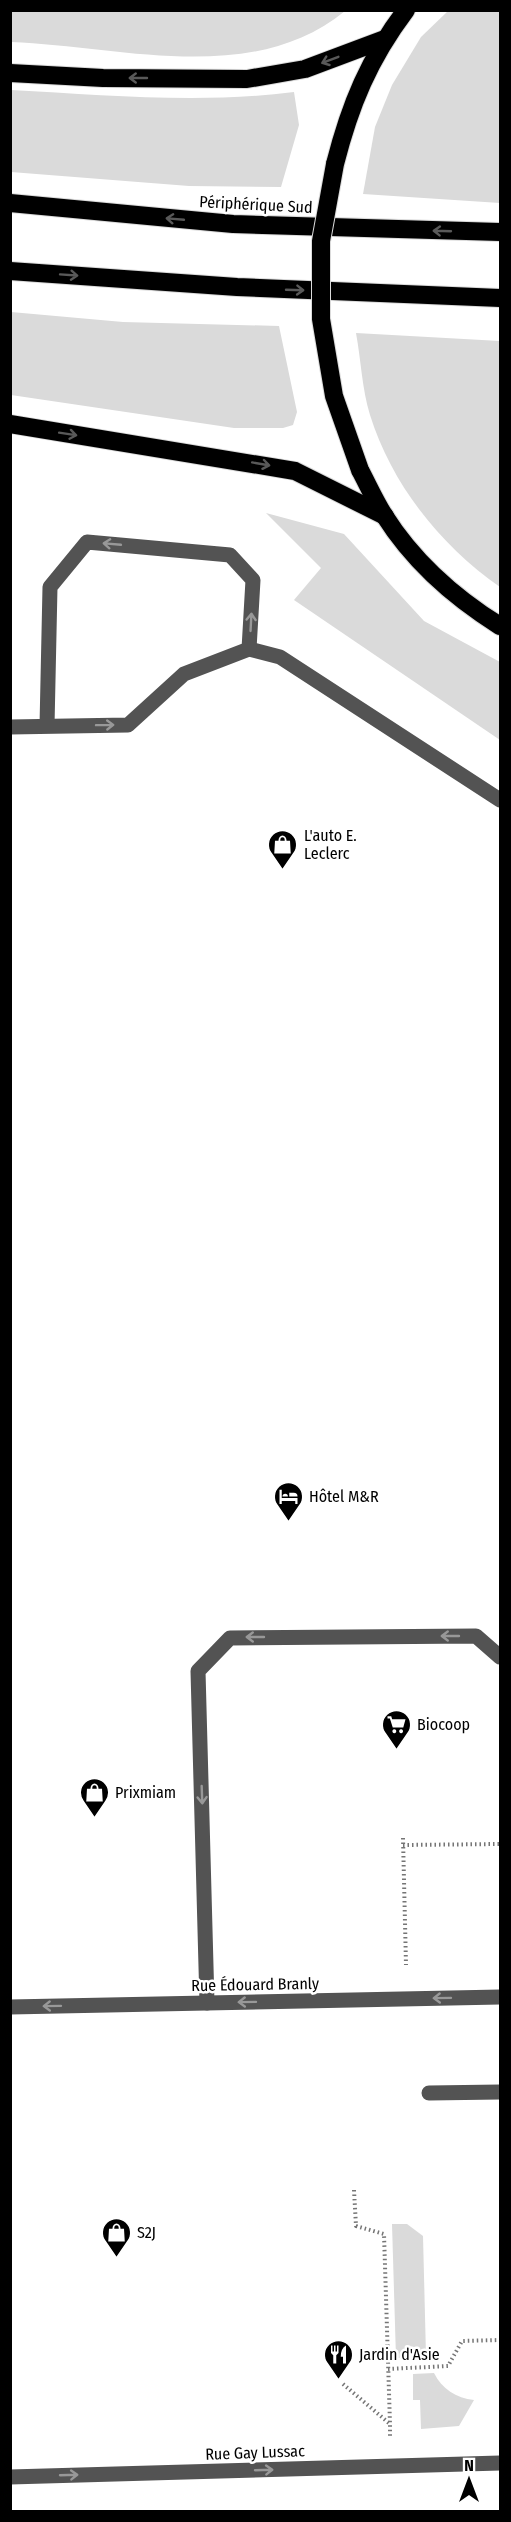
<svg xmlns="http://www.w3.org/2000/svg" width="511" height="2522" viewBox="0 0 511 2522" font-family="'Fira Sans Condensed',sans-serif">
  <rect width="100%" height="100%" fill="#fff"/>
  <g fill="#dadada">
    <path d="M10 11 11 10 345 11C252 87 120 46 11 42Z"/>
    <path d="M448 11H500V203L363 194 375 127 392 85 421 37Z"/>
    <path d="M11 90C105 95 200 104 294 92L299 125 281 187 189 186 11 172Z"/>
    <path d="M11 312 123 322 279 326 297 412 293 425 283 428H234L11 395Z"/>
    <path d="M356 333 500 341V587C441 546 392 485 370 415 362 389 361 360 356 333Z"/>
    <path d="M266 513 344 534 424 621 500 662V740L294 600 321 568Z"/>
    <path d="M392 2224H407L423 2236 426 2356 396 2358Z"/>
    <path d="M434 2373C442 2389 456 2398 474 2400L459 2426 421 2429 420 2400H413V2374Z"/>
  </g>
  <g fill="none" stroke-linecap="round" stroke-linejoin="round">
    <defs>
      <g id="highway">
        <path d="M10 73 103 78 247 79 305 69 385 39"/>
        <path d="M335 164C350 105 369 59 406 10"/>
        <path d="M10 203 233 224 500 232"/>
        <path d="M10 271 237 287 500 298"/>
        <path d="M10 424 295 471 385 516"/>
        <path d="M360 470C368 485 375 501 384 515 413 561 455 598 500 626"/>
      </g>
    </defs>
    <use href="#highway" stroke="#dbdbdb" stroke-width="20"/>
    <g stroke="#757575" stroke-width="4" stroke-dasharray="1.5 3" stroke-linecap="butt">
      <path d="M403 1838 406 1965"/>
      <path d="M403 1845 500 1844"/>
      <path d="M354 2190 356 2226 384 2234 390 2424"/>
      <path d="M388 2369 448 2366 462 2341 500 2340"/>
      <path d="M343 2384 390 2424V2436"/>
    </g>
    <g stroke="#535353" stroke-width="15">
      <path d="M249 649 280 657 500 800"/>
      <path d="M10 727 128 725 184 674 249 649 253 580 230 555 87 542 50 587 47 726"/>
      <path d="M207 2003 198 1671 230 1638 476 1636 500 1657"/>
      <path d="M10 2007 500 1997"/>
      <path d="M429 2093 500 2092"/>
      <path d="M10 2477 500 2463"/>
    </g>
    <use href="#highway" stroke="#000" stroke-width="18"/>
    <defs>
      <path id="highway-bridge" d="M335 164 321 241V319L334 396 360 470"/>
    </defs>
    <use href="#highway-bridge" stroke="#dbdbdb" stroke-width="20" stroke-linecap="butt"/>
    <use href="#highway-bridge" stroke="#000" stroke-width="18"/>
  </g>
  <defs><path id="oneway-shaft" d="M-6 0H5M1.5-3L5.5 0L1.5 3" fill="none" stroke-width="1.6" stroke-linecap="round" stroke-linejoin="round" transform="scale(1.5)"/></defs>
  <g stroke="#595959">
    <use href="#oneway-shaft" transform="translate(330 60) rotate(159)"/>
    <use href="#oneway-shaft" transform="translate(138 78) rotate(-180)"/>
    <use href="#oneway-shaft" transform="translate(175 219) rotate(-175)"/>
    <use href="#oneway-shaft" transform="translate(442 231) rotate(-178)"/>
    <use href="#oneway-shaft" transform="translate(69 275) rotate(4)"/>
    <use href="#oneway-shaft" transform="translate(295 290) rotate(2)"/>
    <use href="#oneway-shaft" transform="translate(68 434) rotate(9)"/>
    <use href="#oneway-shaft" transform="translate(261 464) rotate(10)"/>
  </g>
  <g stroke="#989898">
    <use href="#oneway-shaft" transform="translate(112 544) rotate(-175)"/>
    <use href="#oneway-shaft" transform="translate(251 622) rotate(-87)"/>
    <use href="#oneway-shaft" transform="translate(105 725) rotate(-1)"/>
    <use href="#oneway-shaft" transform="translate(450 1636) rotate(180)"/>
    <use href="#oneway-shaft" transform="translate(255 1637) rotate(180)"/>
    <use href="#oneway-shaft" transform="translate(202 1795) rotate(88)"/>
    <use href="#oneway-shaft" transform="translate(442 1998) rotate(179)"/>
    <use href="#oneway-shaft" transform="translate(247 2002) rotate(179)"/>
    <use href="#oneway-shaft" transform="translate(52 2006) rotate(179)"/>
    <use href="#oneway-shaft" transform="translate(264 2470) rotate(-2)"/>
    <use href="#oneway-shaft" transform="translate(69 2475) rotate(-2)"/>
  </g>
  <defs>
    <symbol id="shop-pin" viewBox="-11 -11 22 30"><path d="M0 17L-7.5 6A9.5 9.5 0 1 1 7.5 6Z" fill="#000" stroke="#fff"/><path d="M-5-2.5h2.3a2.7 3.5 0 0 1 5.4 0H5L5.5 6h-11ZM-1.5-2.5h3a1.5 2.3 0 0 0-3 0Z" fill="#fff"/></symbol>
    <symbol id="hotel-pin" viewBox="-11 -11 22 30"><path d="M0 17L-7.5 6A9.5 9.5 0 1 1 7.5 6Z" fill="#000" stroke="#fff"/><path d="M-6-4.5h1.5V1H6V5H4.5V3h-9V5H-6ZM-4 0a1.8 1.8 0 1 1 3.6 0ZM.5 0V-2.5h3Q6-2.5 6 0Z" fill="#fff"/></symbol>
    <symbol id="supermarket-pin" viewBox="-11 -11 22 30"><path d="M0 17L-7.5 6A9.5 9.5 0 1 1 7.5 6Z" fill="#000" stroke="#fff"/><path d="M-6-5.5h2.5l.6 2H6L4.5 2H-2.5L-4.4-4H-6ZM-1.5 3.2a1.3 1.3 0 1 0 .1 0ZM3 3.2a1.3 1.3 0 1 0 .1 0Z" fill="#fff"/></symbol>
    <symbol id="restaurant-pin" viewBox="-11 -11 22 30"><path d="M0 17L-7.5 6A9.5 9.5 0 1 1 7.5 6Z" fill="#000" stroke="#fff"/><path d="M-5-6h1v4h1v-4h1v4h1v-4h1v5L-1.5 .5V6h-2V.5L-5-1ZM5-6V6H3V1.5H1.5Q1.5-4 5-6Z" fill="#fff"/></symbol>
  </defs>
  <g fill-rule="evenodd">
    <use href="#shop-pin" x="266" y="828" width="33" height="45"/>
    <use href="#hotel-pin" x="272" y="1480" width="33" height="45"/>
    <use href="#supermarket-pin" x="380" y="1708" width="33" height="45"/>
    <use href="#shop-pin" x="78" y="1776" width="33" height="45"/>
    <use href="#shop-pin" x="100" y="2216" width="33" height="45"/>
    <use href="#restaurant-pin" x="322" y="2338" width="33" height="45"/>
  </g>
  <g text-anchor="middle" stroke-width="5" stroke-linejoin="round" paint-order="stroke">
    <g font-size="16" fill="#000" stroke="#fff">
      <text transform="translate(256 204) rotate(3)" y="6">Périphérique Sud</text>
      <text transform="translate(255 1984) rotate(-1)" y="6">Rue Édouard Branly</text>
      <text transform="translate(255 2452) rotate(-2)" y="6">Rue Gay Lussac</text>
    </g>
    <g font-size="16" fill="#000" stroke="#fff" text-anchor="start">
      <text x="304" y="841">L'auto E.<tspan x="304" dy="18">Leclerc</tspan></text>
      <text x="309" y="1502">Hôtel M&amp;R</text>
      <text x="417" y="1730">Biocoop</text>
      <text x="115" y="1798">Prixmiam</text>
      <text x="137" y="2238">S2J</text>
      <text x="359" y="2360">Jardin d'Asie</text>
    </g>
  </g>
  <rect width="511" height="2522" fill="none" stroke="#000000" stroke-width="24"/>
  <g transform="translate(469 2480)" stroke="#ffffff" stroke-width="4.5" paint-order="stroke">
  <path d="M0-4.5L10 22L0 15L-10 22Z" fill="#000000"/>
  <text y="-9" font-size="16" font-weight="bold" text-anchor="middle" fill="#000000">N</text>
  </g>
</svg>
